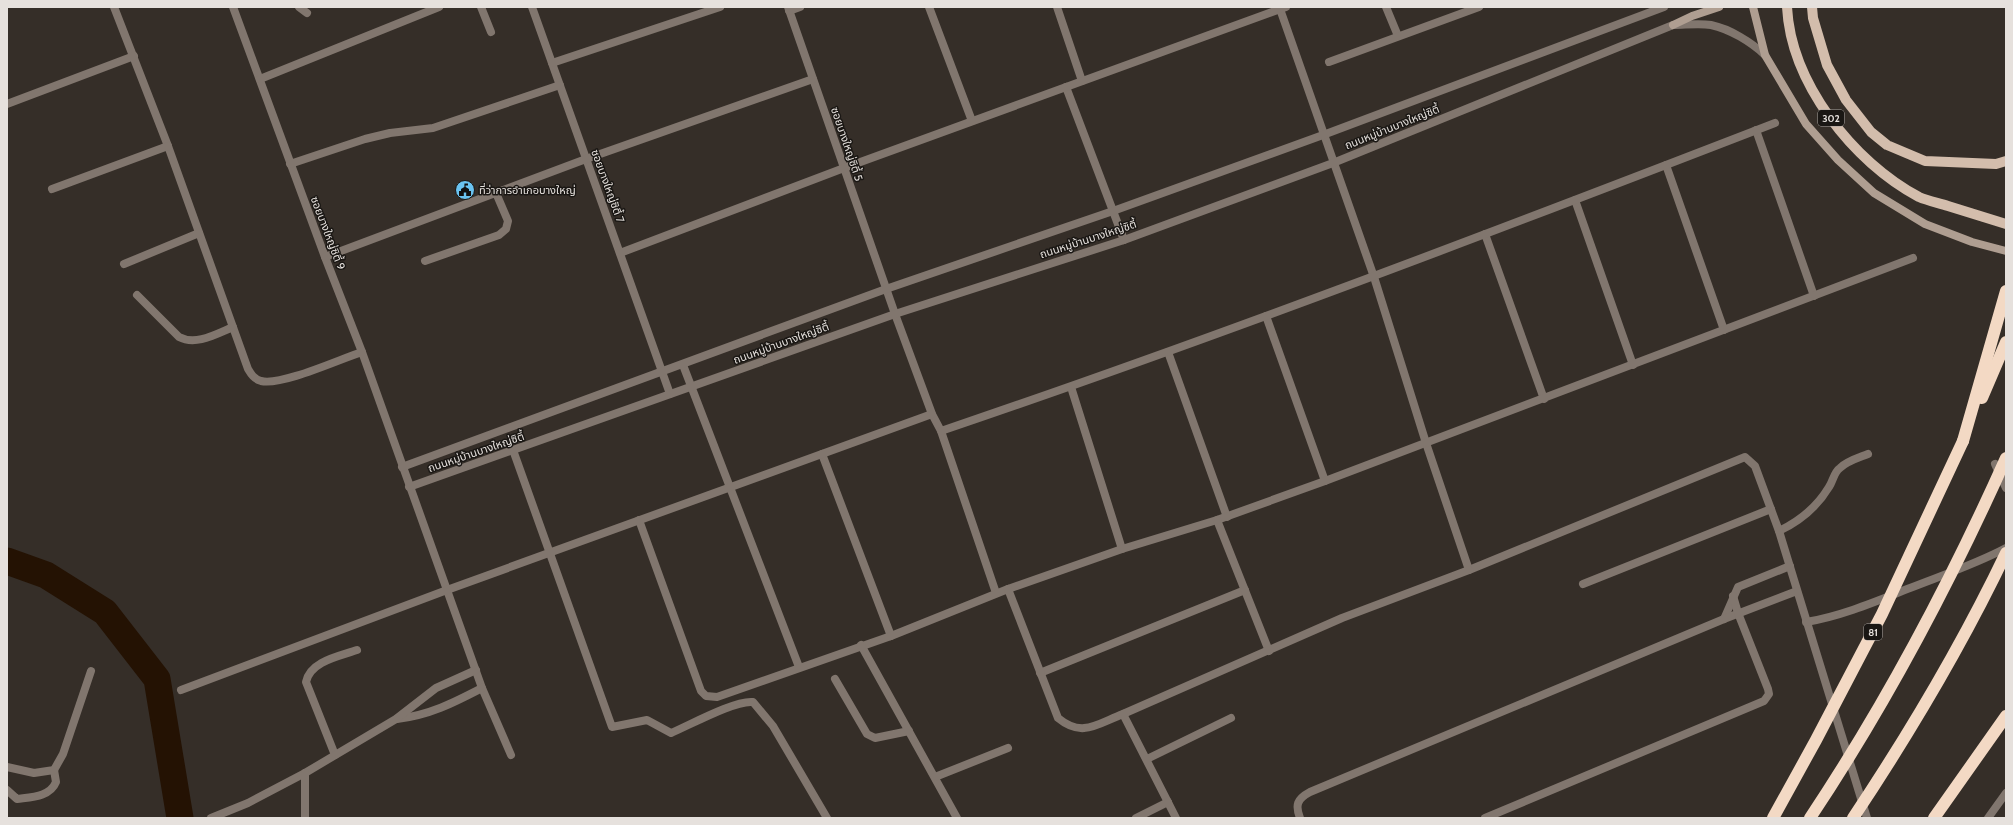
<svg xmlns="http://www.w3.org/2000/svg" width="2013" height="825" viewBox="0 0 2013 825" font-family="Cabin,'Noto Sans Thai',sans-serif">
  <rect width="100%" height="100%" fill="#352e28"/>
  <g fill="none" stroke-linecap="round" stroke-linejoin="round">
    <path stroke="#241203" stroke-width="27" d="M7 561 46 575 105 612 157 679 180 818"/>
    <g stroke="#81766e" stroke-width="8">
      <path d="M299 7 307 13"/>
      <path d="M481 7 491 32"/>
      <path d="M1386 7 1398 36"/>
      <path d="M1329 62 1479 7"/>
      <path d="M425 261 499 235 506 229 508 221 496 193"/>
      <path d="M1779 531C1800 521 1817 507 1829 487 1833 481 1834 472 1840 468 1847 461 1858 458 1868 454"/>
      <path d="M1583 584 1771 509"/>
      <path d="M1040 673 1245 590"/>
      <path d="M835 679 867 734 875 738 909 731"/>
      <path d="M1147 759 1231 718"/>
      <path d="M7 790 17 799C31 797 50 797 56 782L54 770"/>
    </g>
    <g stroke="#81766e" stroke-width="8">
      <path d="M114 7 168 146 248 369C251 374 254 379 261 381 282 386 340 359 362 352"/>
      <path d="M233 7 325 257 362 352 482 688 511 755"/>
      <path d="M532 7 670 394"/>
      <path d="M788 7 895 314 932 414 941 431 996 593"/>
      <path d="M929 7 972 121"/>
      <path d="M1057 7 1082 81"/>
      <path d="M1280 9 1374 277 1426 443 1469 570 1745 457 1755 466 1779 531 1867 818"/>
      <path d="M789 11 800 7"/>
      <path d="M552 63 720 7"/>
      <path d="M260 79 439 7"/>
      <path d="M1066 87 1124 240"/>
      <path d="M7 104 134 56"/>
      <path d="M1756 130 1814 296"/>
      <path d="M290 164 365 139 390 133 433 128 560 85"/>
      <path d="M1666 165 1724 330"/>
      <path d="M52 189 168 146"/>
      <path d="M1575 200 1633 365"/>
      <path d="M1485 234 1544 399"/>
      <path d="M620 253 844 168 1286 7"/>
      <path d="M325 257 586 159 813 79"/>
      <path d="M124 264 199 233"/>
      <path d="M137 295 179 337C196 346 216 334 233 327"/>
      <path d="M1266 316 1325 481"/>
      <path d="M1168 352 1227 517"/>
      <path d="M683 365 799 667"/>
      <path d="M1071 387 1122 549"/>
      <path d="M941 431C1221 336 1498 230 1775 123"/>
      <path d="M513 450 612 727 647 720 671 733C690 725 735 700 753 702L773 726 827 818"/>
      <path d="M822 454 891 636"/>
      <path d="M1995 464 2006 488"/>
      <path d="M402 467 886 289 1113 211 1323 135 1664 7"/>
      <path d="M409 487 895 314 1124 240 1333 163 1673 25C1685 25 1699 23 1711 25 1730 29 1751 42 1765 55"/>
      <path d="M639 520 701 691 706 696 717 697 891 636 1008 589 1122 549 1217 520 1325 481 1913 258"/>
      <path d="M1217 520 1269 651"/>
      <path d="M1008 589 1058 718C1082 738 1097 724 1123 714L1342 618 1469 570"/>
      <path d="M1724 619 1738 587 1790 566"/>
      <path d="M1806 622C1842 616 1877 601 1910 588 1943 575 1976 564 2006 548"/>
      <path d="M861 645 957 818"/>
      <path d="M181 690 447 590 932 414"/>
      <path d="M1123 714 1176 818"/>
      <path d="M397 719C430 715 453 703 482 688"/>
      <path d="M335 755 306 682C310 661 340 656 357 650"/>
      <path d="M7 767 34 773 54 770 63 754 91 671"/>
      <path d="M935 777 1008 748"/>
      <path d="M211 818 248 803 305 773 396 719 436 688 476 670"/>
      <path d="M305 818V773"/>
      <path d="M1136 818 1168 802"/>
      <path d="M1300 818C1295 805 1297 799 1310 792L1724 619 1797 591"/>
      <path d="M1485 818 1764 701 1769 694 1768 689 1738 613 1733 596"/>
      <path d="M1988 818 2006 793"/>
    </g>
    <g stroke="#af9e91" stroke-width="8">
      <path d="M1753 7 1765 55 1806 124 1838 160 1874 193 1925 224 1972 242 2006 251"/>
      <path d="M1673 25 1692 16 1719 7"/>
    </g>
    <g stroke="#d3bdac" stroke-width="10">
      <path d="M1787 7C1791 83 1853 162 1919 197 1928 201 1939 203 1948 206 1967 212 1987 218 2006 224"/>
      <path d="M1812 7 1813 18 1827 65 1846 100 1871 132 1887 145 1925 161 1996 164 2006 161"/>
    </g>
    <g stroke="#f3d9c4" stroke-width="12">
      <path d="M1982 398 2006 342"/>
      <path d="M1963 441 2006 291"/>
      <path d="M1934 818 2006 716"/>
    </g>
    <g stroke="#f3d9c4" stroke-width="12">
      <path d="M1773 818 1816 740 1882 614 1963 441"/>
      <path d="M1810 818C1886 704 1950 583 2006 458"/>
      <path d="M1853 818C1909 734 1962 645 2006 553"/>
    </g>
  </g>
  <defs>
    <symbol id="civic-disc" viewBox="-11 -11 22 22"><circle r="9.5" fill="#6ac3f1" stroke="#1a1714"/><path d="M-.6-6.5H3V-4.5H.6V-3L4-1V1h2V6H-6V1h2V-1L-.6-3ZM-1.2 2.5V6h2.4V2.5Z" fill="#111"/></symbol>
  </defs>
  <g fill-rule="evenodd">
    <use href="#civic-disc" x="454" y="179" width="22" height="22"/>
  </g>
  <g text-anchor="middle" stroke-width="3" stroke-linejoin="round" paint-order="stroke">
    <g fill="#1a1714" stroke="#a9a4a1" stroke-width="1">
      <rect x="1818" y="110" width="26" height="16" rx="3"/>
      <rect x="1864" y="624" width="18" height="16" rx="3"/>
    </g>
    <g font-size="10" font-weight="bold" fill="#e6e1dd">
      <text x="1831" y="122">302</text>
      <text x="1873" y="636">81</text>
    </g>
    <g font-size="11" fill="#e6e1dd" stroke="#1a1714">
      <text transform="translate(1392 127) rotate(-22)" y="4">ถนนหมู่บ้านบางใหญ่ซิตี้</text>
      <text transform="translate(847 144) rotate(71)" y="4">ซอยบางใหญ่ซิตี้ 5</text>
      <text transform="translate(608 186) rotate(70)" y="4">ซอยบางใหญ่ซิตี้ 7</text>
      <text transform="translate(328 233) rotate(69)" y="4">ซอยบางใหญ่ซิตี้ 9</text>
      <text transform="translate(1088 239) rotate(-18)" y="4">ถนนหมู่บ้านบางใหญ่ซิตี้</text>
      <text transform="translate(781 343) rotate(-20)" y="4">ถนนหมู่บ้านบางใหญ่ซิตี้</text>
      <text transform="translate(476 452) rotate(-19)" y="4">ถนนหมู่บ้านบางใหญ่ซิตี้</text>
    </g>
    <g font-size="11" fill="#e6e1dd" stroke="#1a1714" text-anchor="start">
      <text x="479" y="194">ที่ว่าการอำเภอบางใหญ่</text>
    </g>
  </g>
  <rect width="2013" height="825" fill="none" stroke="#e6e1dd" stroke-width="16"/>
</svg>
